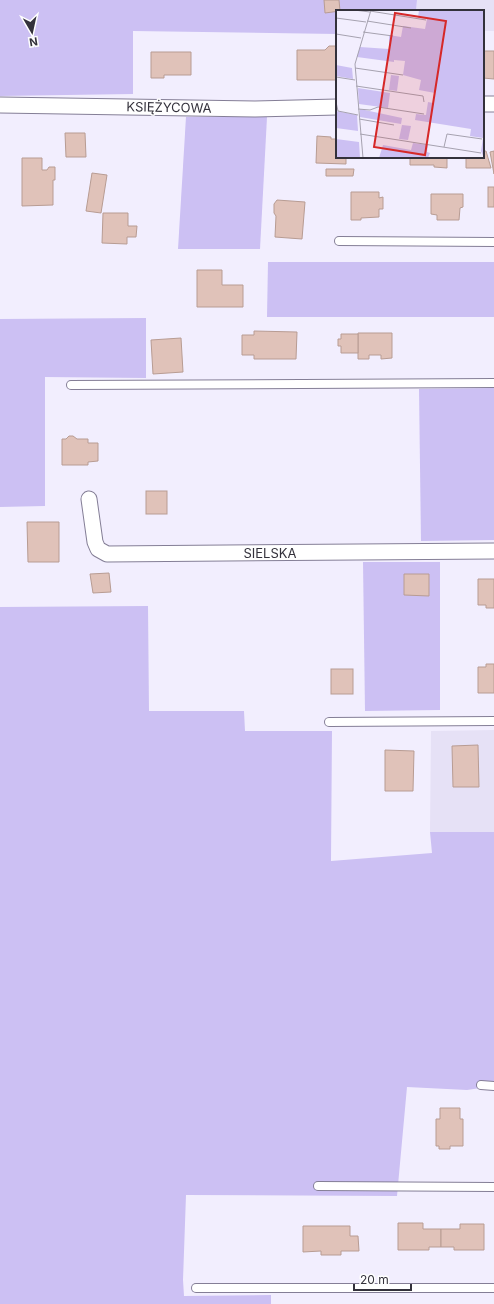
<svg xmlns="http://www.w3.org/2000/svg" width="494" height="1304" viewBox="0 0 494 1304" font-family="Inter,sans-serif">
  <rect width="100%" height="100%" fill="#f2eefe"/>
  <g fill="#e6e1f6">
    <path d="M417 0H494V31H483V11H416Z"/>
    <path d="M494 730V832H430L431 731Z"/>
  </g>
  <g fill="#ccc0f3">
    <path d="M0 0H417L416 11H337V34L133 31V94L0 96Z"/>
    <path d="M186 117H267L260 249H178Z"/>
    <path d="M268 262H494V317H267Z"/>
    <path d="M146 318V378L45 377V506L0 507V319Z"/>
    <path d="M494 388V540L421 541 419 389Z"/>
    <path d="M363 562H440V710L365 711Z"/>
    <path d="M0 603V607L148 606 149 711H244L245 731H332L331 861 432 853 430 832H494V1086L467 1090 407 1087 397 1196 186 1195 183 1280 184 1296 271 1295V1304H0Z"/>
  </g>
  <g fill="#e0c2b9" stroke="#b89c93">
    <path d="M324 0H339L340 11 325 13Z"/>
    <path d="M329 46H337V80H297V50H325Z"/>
    <path d="M483 51H494V79L483 78V82Z"/>
    <path d="M151 52H191V75H164V78H151Z"/>
    <path d="M65 133H85L86 157H66Z"/>
    <path d="M317 136 331 137V139H337V157H346V164L316 163Z"/>
    <path d="M483 151H486L491 168H466V157H483Z"/>
    <path d="M494 151V174L490 152Z"/>
    <path d="M410 157H447V168L434 167V165H410Z"/>
    <path d="M22 158H42V170H47L49 167H55V180H53V205L22 206Z"/>
    <path d="M326 169H354L353 176H326Z"/>
    <path d="M92 173 107 175 101 213 86 211Z"/>
    <rect x="488" y="187" width="6" height="20"/>
    <path d="M351 192H379V198L383 197V209H379V217L361 218V220H351Z"/>
    <path d="M431 194H463V207L460 208 459 220H437V215L431 214Z"/>
    <path d="M277 200 305 202 302 239 275 237 276 216 274 213V204Z"/>
    <path d="M103 213H128V226H137L136 237H127V244L102 243Z"/>
    <path d="M197 270H222V285H243V307H197Z"/>
    <path d="M254 331 297 332 296 359H254V355H242V335H254Z"/>
    <path d="M358 333H392V358L381 359V355H369V359H358Z"/>
    <path d="M341 334H358V353H341V346H338V339H341Z"/>
    <path d="M181 338 183 372 153 374 151 340Z"/>
    <path d="M69 436H73L77 439H88V443H98V461L88 462V465H62V439H66Z"/>
    <rect x="146" y="491" width="21" height="23"/>
    <path d="M27 522H59V562H28Z"/>
    <path d="M109 573 111 592 93 593 90 574Z"/>
    <path d="M404 574H429V596L404 595Z"/>
    <path d="M478 579H494V608H486V605H478Z"/>
    <path d="M486 664H494V693H478V667H486Z"/>
    <rect x="331" y="669" width="22" height="25"/>
    <path d="M478 745 479 787H453L452 746Z"/>
    <path d="M385 750 414 751 413 791H385Z"/>
    <path d="M440 1108H460V1119H463V1146H450V1149H439V1146H436V1119H440Z"/>
    <path d="M398 1223H423V1229H441V1247H429V1250H398Z"/>
    <path d="M460 1224H484V1250H454V1247H441V1229H460Z"/>
    <path d="M303 1226H350V1236H358L359 1251H341V1255H321V1251L303 1252Z"/>
  </g>
  <g fill="none" stroke-linecap="round" stroke-linejoin="round">
    <defs>
      <g id="lane">
        <path d="M339 241 494 242"/>
        <path d="M71 385 494 383"/>
        <path d="M329 722 494 721"/>
        <path d="M481 1085 494 1086"/>
        <path d="M318 1186 494 1187"/>
        <path d="M196 1288H494"/>
      </g>
      <g id="street">
        <path d="M483 104H494"/>
        <path d="M0 105 255 109 337 107"/>
        <path d="M89 499 95 542 98 549 107 554 494 551"/>
      </g>
    </defs>
    <use href="#lane" stroke="#847e96" stroke-width="10"/>
    <use href="#street" stroke="#847e96" stroke-width="17"/>
    <use href="#lane" stroke="#fff" stroke-width="8"/>
    <use href="#street" stroke="#fff" stroke-width="15"/>
  </g>
  <g text-anchor="middle" stroke-width="3" stroke-linejoin="round" paint-order="stroke">
    <g font-size="13" fill="#33313b" stroke="#fefefe">
      <text transform="translate(169 107) rotate(1)" y="5">KSIĘŻYCOWA</text>
      <text x="270" y="558">SIELSKA</text>
    </g>
  </g>
  <g transform="translate(336 10)">
    <rect width="148" height="148" fill="#f2eefe"/>
    <path d="M83 0H148V148L145 141 147 128 134 126 135 119 79 110 80 104 90 105 92 92 97 93 99 83 83 80 85 70 67 65 69 51 58 50V52L21 47 24 37 53 39V25L65 27 67 16 89 19 91 9 82 8ZM0 55 16 58 17 69 0 66ZM55 65 63 66 61 81 53 80ZM22 78 54 83 52 98 23 94ZM24 99 66 108 65 114 24 107ZM0 101 21 105 22 121 0 118ZM66 115 75 116 72 130 63 129ZM0 129 23 132 24 148H0ZM77 133 92 135 91 142 94 143 92 148H43L47 135 75 140Z" fill="#ccc0f3"/>
    <path fill="none" stroke="#a6a2b0" stroke-width="1" d="M18 0 34 2M34 1 90 10M0 8 30 12M31 11 75 18M27 22 57 26M0 24 25 28M19 58 67 65M0 67 19 70M20 76 87 86 88 92M0 92 2 101 22 105M22 99 34 100 42 97 88 104M23 109 58 115M24 124 145 143M108 137 111 124 146 129M27 148 19 54 35 0"/>
    <path fill="#d62828" fill-opacity="0.15" stroke="#d62828" stroke-width="2" d="M59 3 110 11 89 145 38 137Z"/>
    <rect width="148" height="148" fill="none" stroke="#33313b" stroke-width="2"/>
  </g>
  <g transform="translate(32 32) rotate(171)" stroke="#fefefe" stroke-width="3" paint-order="stroke">
  <path d="M0-3L7 15L0 10L-7 15Z" fill="#33313b"/>
  <text y="-6" font-size="11" font-weight="bold" text-anchor="middle" fill="#33313b">N</text>
  </g>
  <path d="M354 1284v6h57v-6" fill="none" stroke="#33313b" stroke-width="2"/>
  <text x="360" y="1284" font-size="12" fill="#33313b" stroke="#fefefe" stroke-width="3" paint-order="stroke">20 m</text>
</svg>
